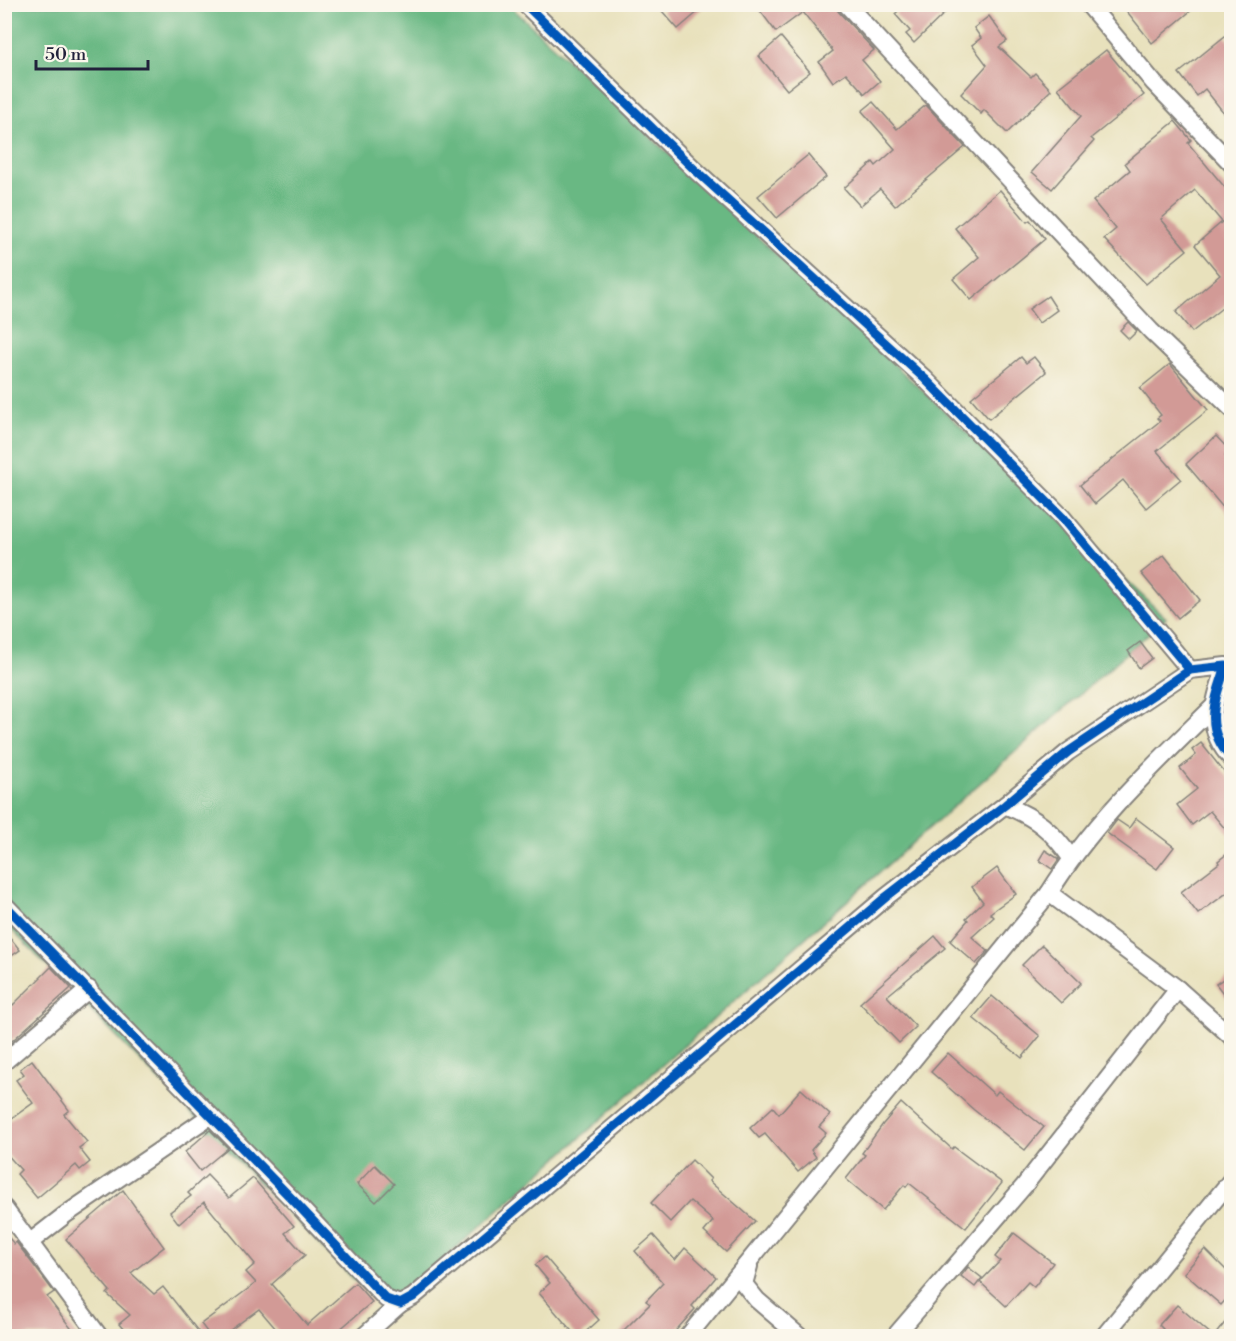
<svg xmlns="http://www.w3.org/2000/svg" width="1236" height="1341" viewBox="0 0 1236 1341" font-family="'Libre Bodoni',serif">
  <rect width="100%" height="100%" fill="#fbf7ec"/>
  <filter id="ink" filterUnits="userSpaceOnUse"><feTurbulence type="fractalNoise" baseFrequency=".0167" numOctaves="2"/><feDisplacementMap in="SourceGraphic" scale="12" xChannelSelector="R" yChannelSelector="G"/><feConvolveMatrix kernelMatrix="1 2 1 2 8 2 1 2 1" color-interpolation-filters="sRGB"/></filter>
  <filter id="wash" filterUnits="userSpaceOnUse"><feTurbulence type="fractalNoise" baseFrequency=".008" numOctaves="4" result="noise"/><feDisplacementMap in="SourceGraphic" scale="24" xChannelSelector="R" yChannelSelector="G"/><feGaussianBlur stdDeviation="1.35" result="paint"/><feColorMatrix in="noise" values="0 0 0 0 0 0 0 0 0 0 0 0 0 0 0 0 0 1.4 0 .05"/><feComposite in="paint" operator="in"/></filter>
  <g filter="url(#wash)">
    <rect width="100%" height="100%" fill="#e8e1bc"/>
    <path fill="#69b883" stroke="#466d5f" stroke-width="1.5" d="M4 5H509L1166 618 385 1311 5 923Z"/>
    <g id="blocks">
      <g fill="#d29a96">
        <path d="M669 4H707L678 29 662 11Z"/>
        <path d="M755 4H836L838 11 874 50 862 60 880 81 865 94 846 73 833 82 819 62 833 51 803 12 776 32Z"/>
        <path d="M905 4H954L914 43 906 34 910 31 895 14Z"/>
        <path d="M1121 4H1199L1152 43Z"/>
        <path d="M989 16 1007 41 999 47 1031 77 1035 73 1051 90 1007 133 984 110 981 114 961 94 987 65 972 45 981 38 974 28Z"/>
        <path d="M1225 36 1232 43V123L1205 89 1197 96 1179 73Z"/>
        <path d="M781 37 810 72 787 90 759 56Z"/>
        <path d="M1106 50 1144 95 1091 138 1094 141 1052 189 1032 172 1081 116 1058 88Z"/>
        <path d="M873 102 897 129 926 105 965 147 895 206 880 189 860 206 844 188 873 162 876 166 895 149 862 111Z"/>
        <path d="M1175 121 1191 140 1188 143 1232 196V300L1192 332 1176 312 1220 275 1195 245 1222 222 1195 190 1161 219 1187 250 1146 284 1104 239 1116 229 1093 201 1130 170 1125 163Z"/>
        <path d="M808 155 826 177 777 218 758 196Z"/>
        <path d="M1000 190 1027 222 1030 220 1045 239 971 300 953 279 979 257 955 228Z"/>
        <path d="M1048 296 1057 310 1039 323 1029 309Z"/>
        <path d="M1128 322 1137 331 1129 339 1120 330Z"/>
        <path d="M1021 357 1026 363 1034 357 1046 372 989 419 971 398Z"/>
        <path d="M1170 364 1208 410 1157 451 1181 479 1146 508 1123 480 1095 504 1080 485 1160 421 1157 418 1161 415 1140 388Z"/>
        <path d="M1216 436 1230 451 1225 456 1232 464V518L1186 464Z"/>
        <path d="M1164 555 1200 600 1178 618 1141 573Z"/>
        <path d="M1140 642 1152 658 1139 668 1128 651Z"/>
        <path d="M1201 743 1232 782V837L1210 811 1192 825 1177 805 1197 789 1180 768 1196 755 1192 750Z"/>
        <path d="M1136 818 1174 847 1157 869 1107 833 1117 820 1129 828Z"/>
        <path d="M1045 850 1059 859 1052 869 1039 860Z"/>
        <path d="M1232 850V889L1198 914 1181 892 1219 863 1218 861Z"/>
        <path d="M997 868 1016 894 990 913 994 917 972 937 988 951 976 964 950 941 968 920 966 918 983 902 972 887Z"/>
        <path d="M4 930 20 950 4 961Z"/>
        <path d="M935 936 945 948 887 996 916 1027 899 1043 860 1003Z"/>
        <path d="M1042 945 1081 983 1061 1003 1022 965Z"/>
        <path d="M51 967 71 988 4 1048V1014Z"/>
        <path d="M1232 973V1005L1216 984Z"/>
        <path d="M992 996 1040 1036 1022 1058 973 1018Z"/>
        <path d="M948 1053 995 1095 998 1091 1044 1127 1025 1150 974 1110 931 1072Z"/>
        <path d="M32 1060 69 1110 64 1114 87 1142 79 1148 90 1162 80 1170 76 1165 37 1198 17 1174 21 1170 4 1151V1124L33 1103 16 1080 24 1074 20 1069Z"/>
        <path d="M801 1089 830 1115 819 1127 826 1133 811 1150 816 1157 798 1172 765 1134 759 1138 750 1128 773 1107 779 1114Z"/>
        <path d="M901 1103 952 1149 954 1147 1002 1183 966 1228 909 1183 906 1187 904 1185 883 1210 846 1179 865 1155 862 1153 883 1124Z"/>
        <path d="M210 1130 228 1148 200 1171 185 1152Z"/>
        <path d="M692 1160 711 1179 709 1181 755 1221 726 1252 704 1232 713 1221 690 1201 670 1222 651 1203Z"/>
        <path d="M375 1165 394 1184 376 1202 357 1184Z"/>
        <path d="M207 1175 229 1198 253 1178 294 1226 285 1233 305 1255 272 1284 307 1325 355 1283 372 1302 332 1336H282L259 1309 222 1336H210L201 1324 256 1283 246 1272 255 1264 204 1202 179 1224 170 1212 191 1196 188 1193Z"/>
        <path d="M123 1190 164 1247 131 1273 154 1294 163 1287 198 1331 191 1336H129L119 1324 130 1315 107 1294 110 1291 66 1239Z"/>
        <path d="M4 1232 14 1244 16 1242 54 1292 47 1297 77 1336H4Z"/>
        <path d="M1014 1233 1053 1263 1034 1287 1028 1282 1006 1306 980 1282 1000 1261 995 1257Z"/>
        <path d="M653 1235 675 1260 685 1248 716 1277 692 1306 695 1309 671 1336H618L650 1304 646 1301 663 1283 635 1251Z"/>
        <path d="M1205 1249 1232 1276V1293L1221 1305 1184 1273Z"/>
        <path d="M545 1257 599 1320 581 1336H576L539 1293 550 1283 535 1265Z"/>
        <path d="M968 1267 982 1278 975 1287 961 1276Z"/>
        <path d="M1177 1305 1213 1336H1156L1163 1329 1159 1325Z"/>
        <path d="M1232 1314V1336H1214Z"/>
      </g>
    </g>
  </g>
  <g filter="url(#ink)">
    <use href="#blocks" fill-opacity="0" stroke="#85827c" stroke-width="1.5"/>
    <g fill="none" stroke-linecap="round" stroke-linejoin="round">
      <defs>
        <g id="minor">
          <path d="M525 4 694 169 925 379 1062 517 1190 670"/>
          <path d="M846 4 1151 331 1232 409"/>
          <path d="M1088 4 1154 83 1232 164"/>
          <path d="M1005 805C1036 818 1052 830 1071 858"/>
          <path d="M1049 893 1178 989 1232 1037"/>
          <path d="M4 904 295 1202 386 1299 400 1304 413 1297 886 897 1005 805 1068 752 1190 670 1226 666C1215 700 1202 728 1232 759"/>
          <path d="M4 1062 89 989"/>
          <path d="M4 1208 99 1336"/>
          <path d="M29 1243 65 1215 210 1116"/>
          <path d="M749 1266 744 1284 757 1300 799 1336"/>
          <path d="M364 1336 400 1304"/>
          <path d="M688 1336 1049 893C1093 822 1154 765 1213 707"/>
          <path d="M895 1336 1024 1186 1178 989"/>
          <path d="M1104 1336 1232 1179"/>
        </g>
      </defs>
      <use href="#minor" stroke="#85827c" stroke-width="20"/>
      <use href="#minor" stroke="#fff" stroke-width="16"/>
      <defs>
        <g id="cycleway">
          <path d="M525 4 694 169 925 379 1062 517 1190 670"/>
          <path d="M4 904 295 1202 386 1299 400 1304 413 1297 886 897 1005 805 1068 752 1190 670 1226 666C1215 700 1202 728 1232 759"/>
        </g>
      </defs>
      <use href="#cycleway" stroke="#fbf7ec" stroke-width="13"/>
      <use href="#cycleway" stroke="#0057b8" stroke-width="9"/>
    </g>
  </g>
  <rect width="1236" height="1341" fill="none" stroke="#fbf7ec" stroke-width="24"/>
  <path d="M36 60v9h112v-9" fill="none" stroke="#22223b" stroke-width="3"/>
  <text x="45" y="60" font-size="18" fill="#22223b" stroke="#fbf7ec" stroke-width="4.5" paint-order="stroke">50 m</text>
</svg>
